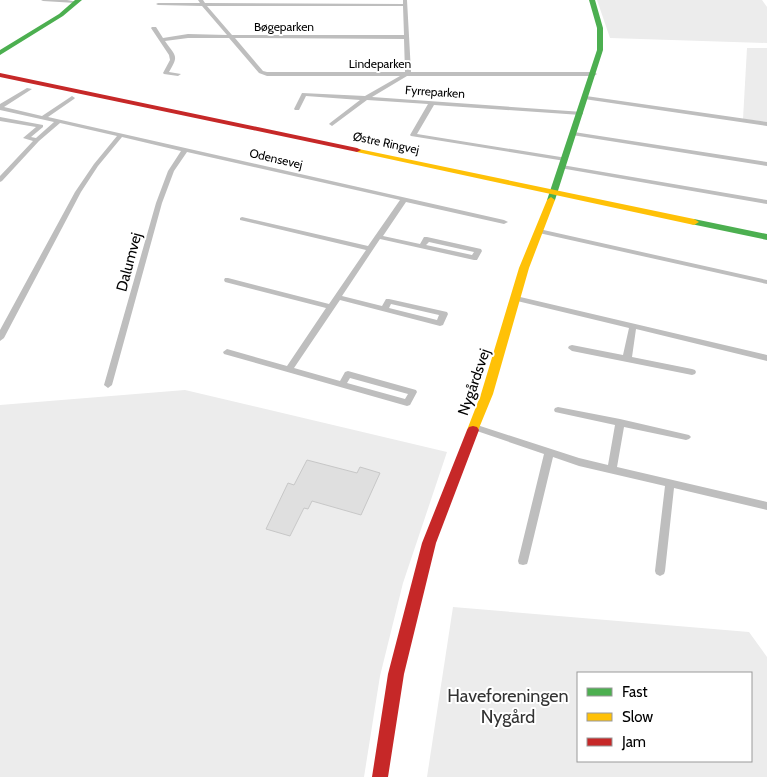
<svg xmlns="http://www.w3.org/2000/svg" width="767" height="777" font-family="Cabin,sans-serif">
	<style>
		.green { fill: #ececec; fill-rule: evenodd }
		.building { fill: #dfdfdf; stroke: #c7c7c7 }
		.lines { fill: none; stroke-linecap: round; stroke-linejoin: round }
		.street { fill: #bebebe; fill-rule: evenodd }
		.fast { fill: #4caf50; fill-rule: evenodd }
		.slow { fill: #ffc107; fill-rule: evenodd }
		.jam { fill: #c62828; fill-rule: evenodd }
		.labels { text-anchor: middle; stroke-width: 4; stroke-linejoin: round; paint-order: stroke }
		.far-street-label { font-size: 12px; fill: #000; stroke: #fff }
		.street-label { font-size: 15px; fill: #000; stroke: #fff }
		.near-park-label { font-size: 18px; fill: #333; stroke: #fff }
	</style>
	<rect width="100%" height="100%" fill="#fff"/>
	<g class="green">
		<path d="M597,0h165l5,7v36l-157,-5z"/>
		<path d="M747,48h20v74l-24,-3z"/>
		<path d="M185,390l262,62 -44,131 -23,93 -16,101h-364v-372z"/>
		<path d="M453,607l296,25 18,25v120h-340zM751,673v88h-173v-88z"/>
	</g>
	<path class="building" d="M307,460l50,13 3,-6 20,6 -19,42 -49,-14 -4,8 -4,-1 -14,28 -24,-7 22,-46 6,2z"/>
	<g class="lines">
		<g class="street">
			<path d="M41,0h26l11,2 -2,1 -33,-2z"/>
			<path d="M198,0h5l2,3 198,1v-4h4l4,72h183l3,2 -3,2h-187l-35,21 211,15v2l-2,1 -147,-10 -17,29 150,24v2l-2,1 -154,-25 -1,-1 18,-31 -61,-4 -35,26 -3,-2 1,-1 30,-23 -54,-4 -7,14h-4l-1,-1 8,-16 63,3 35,-20h-133l-8,-3 -30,-35h-41l-23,3c11,16 14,14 4,31l12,2 -3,2 -14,-2 -1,-1 7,-13 -1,-5 -18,-27 1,-1h4l7,11 25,-4 39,1 -25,-29 -44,-1 -2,-1 2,-1h42zM207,6h196l1,29h-172zM235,38l169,1 1,33h-138l-4,-1z"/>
			<path d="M27,88l5,1 -28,18 38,9 30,-20 3,2 -1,1 -26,18 456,103 4,2 -4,2 -98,-22 -23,34 37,8 4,-7h3l54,12 1,2 -5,9h-3l-94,-21 -38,57 40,10 4,-7h3l58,13 1,2 -5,11 -3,1 -100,-26 -46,68 46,13 5,-9 3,-1 68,19 1,2 -7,13 -3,1 -183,-52 -1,-2 4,-3 60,17 39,-58 -101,-26 -1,-2 1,-2h3l101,26 37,-54 -126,-30v-2l2,-1 126,29 32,-46 -213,-48 -13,19 -12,32 -50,182 -4,3 -4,-3 52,-182 12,-32 13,-20 -59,-14 -24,29 -17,26 -77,146 -4,3v-11l75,-138 19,-28 23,-28 -57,-13 -21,18 -37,40 -2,1v-6l33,-35 -10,-3 13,-11 -36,-6v-4l43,8v2l-12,10 5,1 18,-16 -54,-12v-6zM429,242l45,10 -2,3 -46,-10zM391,304l48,11 -2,5 -48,-12zM350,378l58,16 -3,5 -58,-16z"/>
			<path d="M586,96l181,26v4l-183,-27 -1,-1z"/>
			<path d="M574,132l193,30v4l-195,-31v-2z"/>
			<path d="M562,165l205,35v4l-207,-36v-2z"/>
			<path d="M536,229h3l228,51v4l-228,-51 -4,-2z"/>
			<path d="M513,296h3l251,59v6l-131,-32 -4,28 60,12 3,1 1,2 -1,2 -3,1 -120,-24 -4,-3 1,-2 3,-1 51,10 6,-27 -116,-28 -1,-2z"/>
			<path d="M558,407l62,12 69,16 2,2 -2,2 -3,1 -62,-13 -7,40 150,35v8l-93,-22 -9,83 -1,3 -4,2 -4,-2 -1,-3 10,-85 -86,-20 -26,-9 -25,104 -1,3 -4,1 -4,-1 -1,-3 26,-107 -73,-25 -2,-2 2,-2 3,-1 105,34 29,7 7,-40 -60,-13 -1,-2 1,-2z"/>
		</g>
		<g class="fast">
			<path d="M75,0h7l-19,16 -63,39v-5l59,-36z"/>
			<path d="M589,0h6l8,28v22l-48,150 -4,3 -4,-3 50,-150v-22z"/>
			<path d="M694,219l73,15v6l-76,-16v-4z"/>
		</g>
		<g class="slow">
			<path d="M354,148l340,71 5,3 -5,3 -337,-73 -4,-2z"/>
			<path d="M551,197l4,3 -26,68 -36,126 -16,39h-8l-2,-3 14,-36 38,-126 28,-68z"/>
		</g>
		<g class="jam">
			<path d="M0,73l357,75 4,2 -4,2 -357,-75z"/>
			<path d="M473,426l4,1 2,3 -43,113 -32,131 -16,103h-16l16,-103 34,-131 45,-113 2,-3z"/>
		</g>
	</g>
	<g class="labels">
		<g class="far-street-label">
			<text x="284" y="31">Bøgeparken</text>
			<text x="380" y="68">Lindeparken</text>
			<text transform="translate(435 92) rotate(4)" y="4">Fyrreparken</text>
			<text transform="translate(386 143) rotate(12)" y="4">Østre Ringvej</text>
			<text transform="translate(276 159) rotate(13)" y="4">Odensevej</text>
		</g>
		<g class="street-label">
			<text transform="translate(129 262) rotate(-75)" y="5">Dalumvej</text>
			<text transform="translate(474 382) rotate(-71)" y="5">Nygårdsvej</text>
		</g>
		<g class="near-park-label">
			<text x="508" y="702">Haveforeningen<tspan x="508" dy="21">Nygård</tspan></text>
		</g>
	</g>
	<rect x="577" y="672" width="175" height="90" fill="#ffffff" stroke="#999999"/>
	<rect x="587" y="688" width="25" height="8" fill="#4caf50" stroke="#999999"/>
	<text x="622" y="697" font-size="15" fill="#000000">Fast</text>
	<rect x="587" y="713" width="25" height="8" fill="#ffc107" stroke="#999999"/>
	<text x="622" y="722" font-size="15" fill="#000000">Slow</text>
	<rect x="587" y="738" width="25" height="8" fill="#c62828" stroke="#999999"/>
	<text x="622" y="747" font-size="15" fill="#000000">Jam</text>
</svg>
